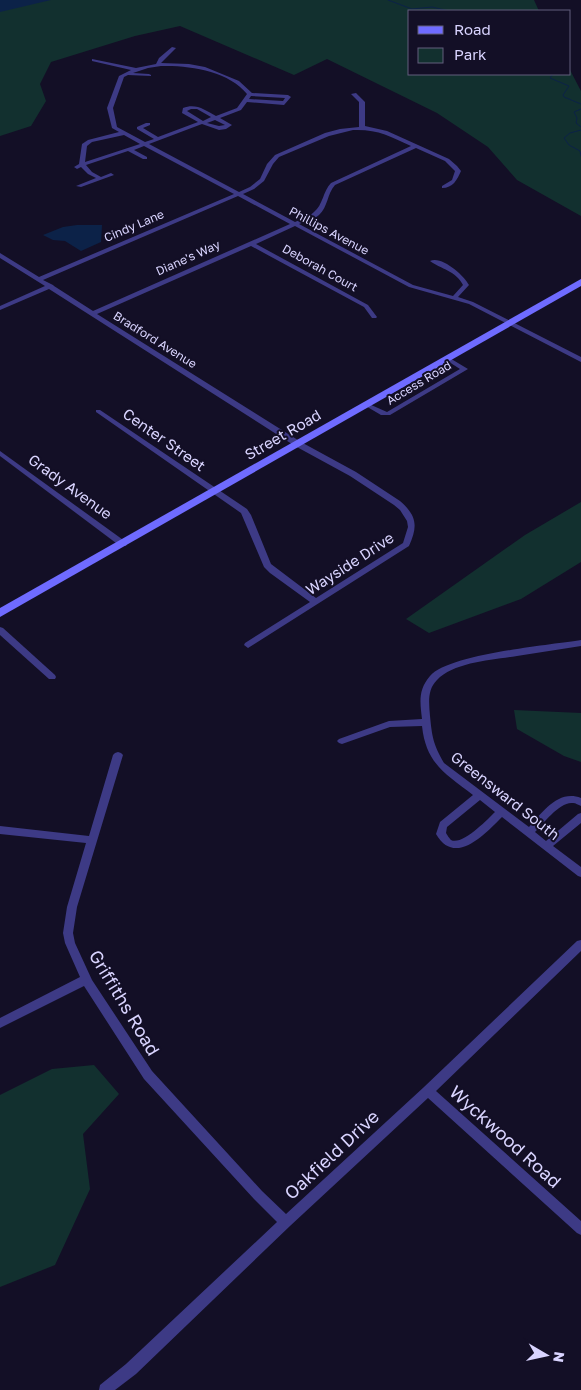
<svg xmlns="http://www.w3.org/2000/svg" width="581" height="1390" font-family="'Golos Text',sans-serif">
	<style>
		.green { fill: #12302f }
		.water { fill: #0c2248 }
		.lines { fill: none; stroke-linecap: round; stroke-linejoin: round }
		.stream { stroke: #0c2248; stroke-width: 1 }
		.minor { fill: #3d3a85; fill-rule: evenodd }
		.secondary { fill: #6f6bff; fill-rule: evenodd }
		.labels { text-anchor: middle; stroke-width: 4; stroke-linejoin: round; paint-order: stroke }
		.far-street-label { font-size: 12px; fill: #d9d4ff; stroke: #130f26 }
		.street-label { font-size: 15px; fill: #d9d4ff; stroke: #130f26 }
		.near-street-label { font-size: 18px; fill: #d9d4ff; stroke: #130f26 }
	</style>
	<rect width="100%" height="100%" fill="#130f26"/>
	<g class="green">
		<path d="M0,0h534l5,11h-129v63h160v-4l11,21v125l-64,-36 -29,-33 -51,-34 -110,-54 -33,16 -114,-49 -45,10 -84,26 -11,22 6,17 -15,25 -31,10z"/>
		<path d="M581,502v60l-60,37 -92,34 -23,-14 119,-84z"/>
		<path d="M514,710l67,3v49l-17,-6 -47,-27z"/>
		<path d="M94,1065l25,29 -36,40 7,55 -35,76 -55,22v-192l52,-26z"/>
	</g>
	<g class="water">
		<path d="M0,0h51l-51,12z"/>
		<path d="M77,225h25l-1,17 -20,9 -16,-10 -12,-1 -10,-5 20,-8z"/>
	</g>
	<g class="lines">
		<g class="stream">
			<path d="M388,0l24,9 20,-2 17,4"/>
			<path d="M553,74l-3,4 19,8 -6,9 1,2 17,7"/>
			<path d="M581,109l-7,3 3,6 -1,5 5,4"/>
			<path d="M581,130l-11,3 -6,5 5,7 11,6 1,5"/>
		</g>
		<g class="minor">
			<path d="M172,47l4,1 -15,15 28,1 16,3 34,14 13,12 36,2 3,2 -7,8 -37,-3 -6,8 -21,8 12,7 -6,4 -7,1 -17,-6 -53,20 90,48 11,-5 10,-8 7,-15 8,-9 50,-22 15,-4 19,-2v-25l-8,-8 5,-1 9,9v24l22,5 62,28 8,7 4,5c-4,9 -8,17 -19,17v-2l10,-6 3,-9 -10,-10 -29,-13 -81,37c-8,9 -7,22 -16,30 -5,4 -13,6 -20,9l114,61 40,11 10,-11c-7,-14 -22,-16 -33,-24 11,-6 34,14 39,24l-11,12 15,5 108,55v5l-2,-1 -110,-57 -60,-17 -114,-61 -39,18 112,61 9,12 -1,1h-4l-8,-11 -113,-61 -154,68 204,128 55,30 44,29c17,15 18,25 9,45l-161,102 -4,-3 1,-2 65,-41 -40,-29 -6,-6 -23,-54 -145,-101v-2h4l147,99 4,6 20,49 45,34 87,-55 5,-16 -1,-6 -7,-11 -6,-5 -44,-29 -55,-30 -246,-157 -49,21v-4l45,-20 -45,-28v-5l39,24 195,-83 -90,-48 -10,4 13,7v2h-4l-15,-8 -42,14 6,7 9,5 10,-4 3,2 -33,12 -5,-1 20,-8 -8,-4 -7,-7 -4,2 -3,-2 5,-3 3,-20 6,-4 31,-8 -7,-4 -5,-20 12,-32 12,-6 -39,-9v-2l44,9 20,-4 3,-6zM161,66c28,-1 68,5 86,28l-10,14 -21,8c-11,-6 -20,-13 -33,-8l-1,5 16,9 -40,15 -15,-9 7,-3v-2h-4l-9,4v2l17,10 -9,3 -28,-15 -4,-19 11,-31 4,-2 23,1v-1l-2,-1 -16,-1 15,-5zM251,96l34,2 -2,3 -34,-2zM191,109h6l14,8 -8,4 -16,-10zM215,120l10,5 -6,1 -12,-3zM353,130c24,-1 37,6 58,16l-80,37c-8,8 -8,22 -17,29 -5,5 -13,7 -19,10l-52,-28 11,-5 10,-8 9,-17 6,-7 50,-21zM124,135l16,9 -55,18 2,-16 5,-4zM238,196l52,28 -197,87 -39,-25 -1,-1 -10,-5z"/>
			<path d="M448,357l20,12 -78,46h-9l-17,-10 1,-1h4l18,8 73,-43 -14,-9 -1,-1z"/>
			<path d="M0,451l126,91 1,2 -1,2h-6l-120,-90z"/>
			<path d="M0,627l3,1 52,47 1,2 -1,2h-6l-49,-44z"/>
			<path d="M581,640v6c-21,3 -43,7 -64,10 -24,4 -63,6 -80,24 -10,10 -8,23 -7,36 2,20 3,28 14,47l85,64c13,-14 29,-38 52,-29v8c-3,-1 -5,-3 -8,-3 -13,-2 -30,21 -38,29l11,9 32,-27 3,-1v10l-28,23 28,21v10l-3,-1 -76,-59c-17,17 -47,50 -66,17l4,-12 33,-27c-27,-21 -47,-31 -51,-69l-32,1 -48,17 -3,-1 -2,-2 2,-2 50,-18 33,-2c-2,-17 -4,-29 8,-43 19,-22 120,-31 151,-36zM480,800l15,12c-7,7 -33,34 -44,28 -1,-1 -4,-5 -5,-7l1,-6z"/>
			<path d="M118,752l3,1 2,2 -46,152 -4,26 2,10 17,37 60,91 110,120 24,23 138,-127 153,-146 4,-1v11l-145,140 145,130v14l-4,-2 -149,-135 -138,128 -154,148 -21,16h-16l1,-5 26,-21 151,-142 -23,-23 -110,-120 -60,-93 -84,42v-10l80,-41 -15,-34 -2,-10 4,-26 19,-64 -86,-9v-8l89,10 24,-81 2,-2z"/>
		</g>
		<path class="secondary" d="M581,279v7l-581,331v-9z"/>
	</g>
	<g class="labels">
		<g class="far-street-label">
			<text transform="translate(134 226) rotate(-23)" y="4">Cindy Lane</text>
			<text transform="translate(329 231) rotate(28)" y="4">Phillips Avenue</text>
			<text transform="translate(188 258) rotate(-24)" y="4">Diane's Way</text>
			<text transform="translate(320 268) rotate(29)" y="4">Deborah Court</text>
			<text transform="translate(155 340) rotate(32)" y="4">Bradford Avenue</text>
			<text transform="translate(419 383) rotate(-31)" y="4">Access Road</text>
		</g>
		<g class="street-label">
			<text transform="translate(283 435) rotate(-30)" y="5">Street Road</text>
			<text transform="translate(164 440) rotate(35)" y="5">Center Street</text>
			<text transform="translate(70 487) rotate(36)" y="5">Grady Avenue</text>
			<text transform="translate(350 564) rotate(-33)" y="5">Wayside Drive</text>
			<text transform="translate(505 796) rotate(38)" y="5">Greensward South</text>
		</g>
		<g class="near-street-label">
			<text transform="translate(124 1003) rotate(59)" y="6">Griffiths Road</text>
			<text transform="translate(505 1137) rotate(42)" y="6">Wyckwood Road</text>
			<text transform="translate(332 1155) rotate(-43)" y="6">Oakfield Drive</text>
		</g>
	</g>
	<rect x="408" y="10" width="162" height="65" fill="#130f26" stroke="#625e7d"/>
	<rect x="418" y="26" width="25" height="8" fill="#6f6bff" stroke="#625e7d"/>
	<text x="454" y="35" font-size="15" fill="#d9d4ff">Road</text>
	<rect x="418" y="48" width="25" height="15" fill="#12302f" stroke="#625e7d"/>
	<text x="454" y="60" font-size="15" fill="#d9d4ff">Park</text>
	<g transform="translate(546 1355) rotate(99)" stroke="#130f26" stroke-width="4" paint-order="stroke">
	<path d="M0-4L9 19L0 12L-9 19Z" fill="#d9d4ff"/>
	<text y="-8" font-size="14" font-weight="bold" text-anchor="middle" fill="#d9d4ff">N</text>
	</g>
</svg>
